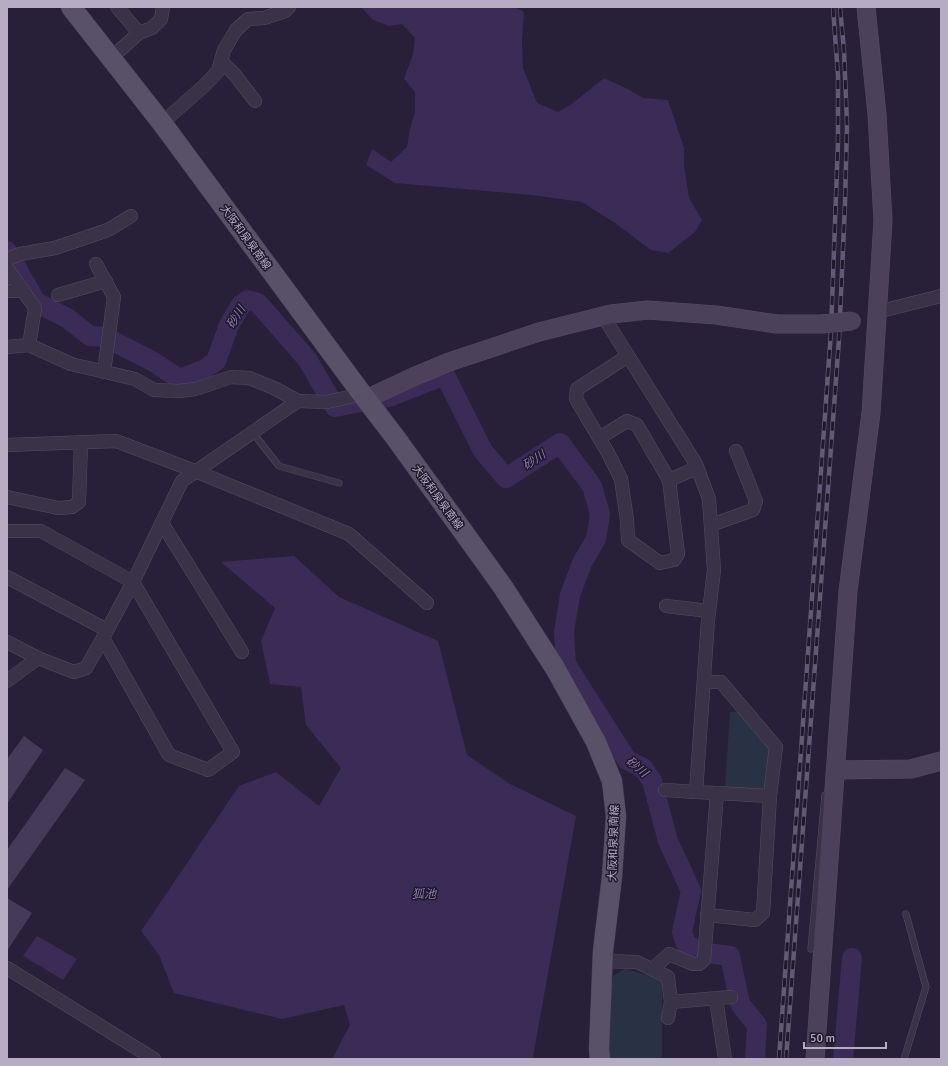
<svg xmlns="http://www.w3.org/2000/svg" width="948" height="1066" font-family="Signika,'Noto Sans JP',sans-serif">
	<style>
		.green { fill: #293244 }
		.water { fill: #3a2c57 }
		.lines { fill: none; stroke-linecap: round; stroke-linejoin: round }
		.river { stroke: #3a2c57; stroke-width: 20 }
		.building { fill: #453b58 }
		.lane-casing { stroke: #554e63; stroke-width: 7 }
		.street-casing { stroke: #554e63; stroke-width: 14 }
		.secondary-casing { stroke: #554e63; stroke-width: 19 }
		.primary-casing { stroke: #403a4f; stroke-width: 21 }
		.lane { stroke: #3a3348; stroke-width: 6 }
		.street { stroke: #3a3348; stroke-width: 13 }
		.secondary { stroke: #4b415b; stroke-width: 18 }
		.primary { stroke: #595168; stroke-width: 20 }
		.rail-casing { stroke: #625972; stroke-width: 4.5 }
		.rail { stroke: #1f192c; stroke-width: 3; stroke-dasharray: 9; stroke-linecap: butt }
		.secondary-bridge-casing { stroke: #554e63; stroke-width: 19; stroke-linecap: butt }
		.secondary-bridge { stroke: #4b415b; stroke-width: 18 }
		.labels { text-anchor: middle; stroke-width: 3; stroke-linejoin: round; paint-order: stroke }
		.street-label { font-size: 11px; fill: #b6adc5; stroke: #1f192c }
		.water-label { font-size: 12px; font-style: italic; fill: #8e7cb2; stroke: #1f192c }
	</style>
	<rect width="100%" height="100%" fill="#272038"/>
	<g class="green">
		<path d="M730,712h10l30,37 -4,36 -5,5 -36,-2z"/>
		<path d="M625,969l37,10v80h-53l-1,-37 5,-46z"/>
	</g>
	<g class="water">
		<path d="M361,7h154l9,5 -2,27 1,29 14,35 21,9 15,-9 31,-25 24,11 15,9 25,2 16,48v17l5,33 13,22 -7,12 -27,21 -17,-3 -36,-27 -33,-21 -50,-7 -137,-12 -29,-18 6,-16 19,13 16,-15 3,-18 5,-17v-20l-11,-13 9,-25 2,-16 -13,-14 -13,2 -16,-6z"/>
		<path d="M294,556l45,41 99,44 29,114 43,29 66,32 -43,241 -2,2h-199l18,-34 -6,-20 -62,14 -108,-26 -15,-38 -18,-24 98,-145 37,-14 43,34 22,-38 -35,-43 -5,-38 -31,-3 -9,-43 14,-33 -54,-46z"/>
		<path d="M37,936l40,23 -14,21 -40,-24z"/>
	</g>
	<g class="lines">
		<g class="river">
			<path d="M7,251l29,51 31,16 23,18 15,1 49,25 25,17 26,-10 11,-8 13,-36 12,-20 7,-5 10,3 49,56 28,48 54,-10 56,-22 38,76 23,27 54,-35 32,43 8,28 -4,25 -14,24 -12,32 -6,37 2,32 61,96 16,8 9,13 16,60 23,50 -9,41 4,12 14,8 30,4 10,48 17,21 -2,34"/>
			<path d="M843,1059l9,-101"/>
		</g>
	</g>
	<g class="building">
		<path d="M24,736l19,14 -36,54v-45z"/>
		<path d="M65,768l20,12 -78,110v-40z"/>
		<path d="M7,898l25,15 -25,38z"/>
	</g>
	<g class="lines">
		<defs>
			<g id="lane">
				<path d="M253,433l26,33 60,17"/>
				<path d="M811,949l14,-154"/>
				<path d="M904,1059l22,-72 -20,-73"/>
			</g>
			<g id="street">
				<path d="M117,7l22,26"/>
				<path d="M111,58l28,-25 13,-5 9,-9 2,-12"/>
				<path d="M221,61l14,14 20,26"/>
				<path d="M162,123l42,-37 14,-15 6,-21 12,-20 12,-11 16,-1 21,-7 4,-4"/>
				<path d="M7,259l13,-5 35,-6 53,-18 23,-14"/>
				<path d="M96,264l18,33 -10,75"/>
				<path d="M7,268l28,40 -6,37"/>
				<path d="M7,291h16"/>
				<path d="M58,295l48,-14"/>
				<path d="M877,312l64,-16"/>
				<path d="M603,316l93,148 13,35 5,71 -6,50 -12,172 21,1 -13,167 -5,4h-6l-24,-10 -16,15"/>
				<path d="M7,347l22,-2 42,19 64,15 19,11 25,1 17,-2 35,-12 18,1 25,10 24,13 29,1 35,-8"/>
				<path d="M599,438l28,-17 10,4 32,55 9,74 -4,6 -14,3 -32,-23 -1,-20 -6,-41 -13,-26 -32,-54 1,-10 51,-33"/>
				<path d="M7,445l109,-4 79,30 154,63 78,69"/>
				<path d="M669,480l28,-12"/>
				<path d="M7,497l51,11 14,-1 7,-5 2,-60"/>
				<path d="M162,523l80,129"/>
				<path d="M711,525l42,-15 3,-9 -20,-50"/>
				<path d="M7,531h34l92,51 100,170 -25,18 -39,-15 -66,-117"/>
				<path d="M7,577l100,53"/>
				<path d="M666,606l43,5"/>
				<path d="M7,642l31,16 36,14 12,-4 17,-30 30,-56 49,-101 116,-80"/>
				<path d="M7,681l31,-23"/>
				<path d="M704,682h17l55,65 -6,49 -53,-3"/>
				<path d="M665,790l31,2"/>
				<path d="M707,915l48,5 8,-7 7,-117"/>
				<path d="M603,961l34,1 31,15 3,25 -3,16"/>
				<path d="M7,968l147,91"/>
				<path d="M716,999l9,60"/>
				<path d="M671,1002l60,-5"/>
			</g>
			<g id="secondary">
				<path d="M366,399l47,-22 36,-15 90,-30 72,-18 37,-4 68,5 61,9h45"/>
				<path d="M836,770l75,-1 30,-8"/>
				<path d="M815,1059l33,-468 23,-178 12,-192 -6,-107 -11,-107"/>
			</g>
			<path id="primary" d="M71,7l91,116 200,271 33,43 108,150 52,81 41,74 16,39 4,35 -4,61 -9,74 -4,98 1,10"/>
		</defs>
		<use href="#lane" class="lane-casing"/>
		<use href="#street" class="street-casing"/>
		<use href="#secondary" class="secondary-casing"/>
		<use href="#primary" class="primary-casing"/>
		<use href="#lane" class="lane"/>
		<use href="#street" class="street"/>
		<use href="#secondary" class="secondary"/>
		<use href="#primary" class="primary"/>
		<defs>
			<g id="rail">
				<path d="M779,1059l52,-728 7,-189v-66l-5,-69"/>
				<path d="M786,1059l53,-720 6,-135 2,-80 -3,-73 -4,-44"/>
			</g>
		</defs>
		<use href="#rail" class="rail-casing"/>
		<use href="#rail" class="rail"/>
		<defs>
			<path id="secondary-bridge" d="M822,324l30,-3"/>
		</defs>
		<use href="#secondary-bridge" class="secondary-bridge-casing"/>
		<use href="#secondary-bridge" class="secondary-bridge"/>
	</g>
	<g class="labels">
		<g class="street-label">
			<text transform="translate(246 237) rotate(54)" y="4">大阪和泉泉南線</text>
			<text transform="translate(438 497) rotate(54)" y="4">大阪和泉泉南線</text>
			<text transform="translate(613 843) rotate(-88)" y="4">大阪和泉泉南線</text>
		</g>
		<g class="water-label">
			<text transform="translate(236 317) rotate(-57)" y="4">砂川</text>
			<text transform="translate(534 460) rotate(-33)" y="4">砂川</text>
			<text transform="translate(637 767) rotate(40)" y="4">砂川</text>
			<text x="424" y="898">狐池</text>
		</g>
	</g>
	<rect width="948" height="1066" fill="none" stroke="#b6adc5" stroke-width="16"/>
	<path d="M804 1042v6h82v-6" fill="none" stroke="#b6adc5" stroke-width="2"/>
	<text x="810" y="1042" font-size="12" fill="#b6adc5" stroke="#1f192c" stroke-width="3" paint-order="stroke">50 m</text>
</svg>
